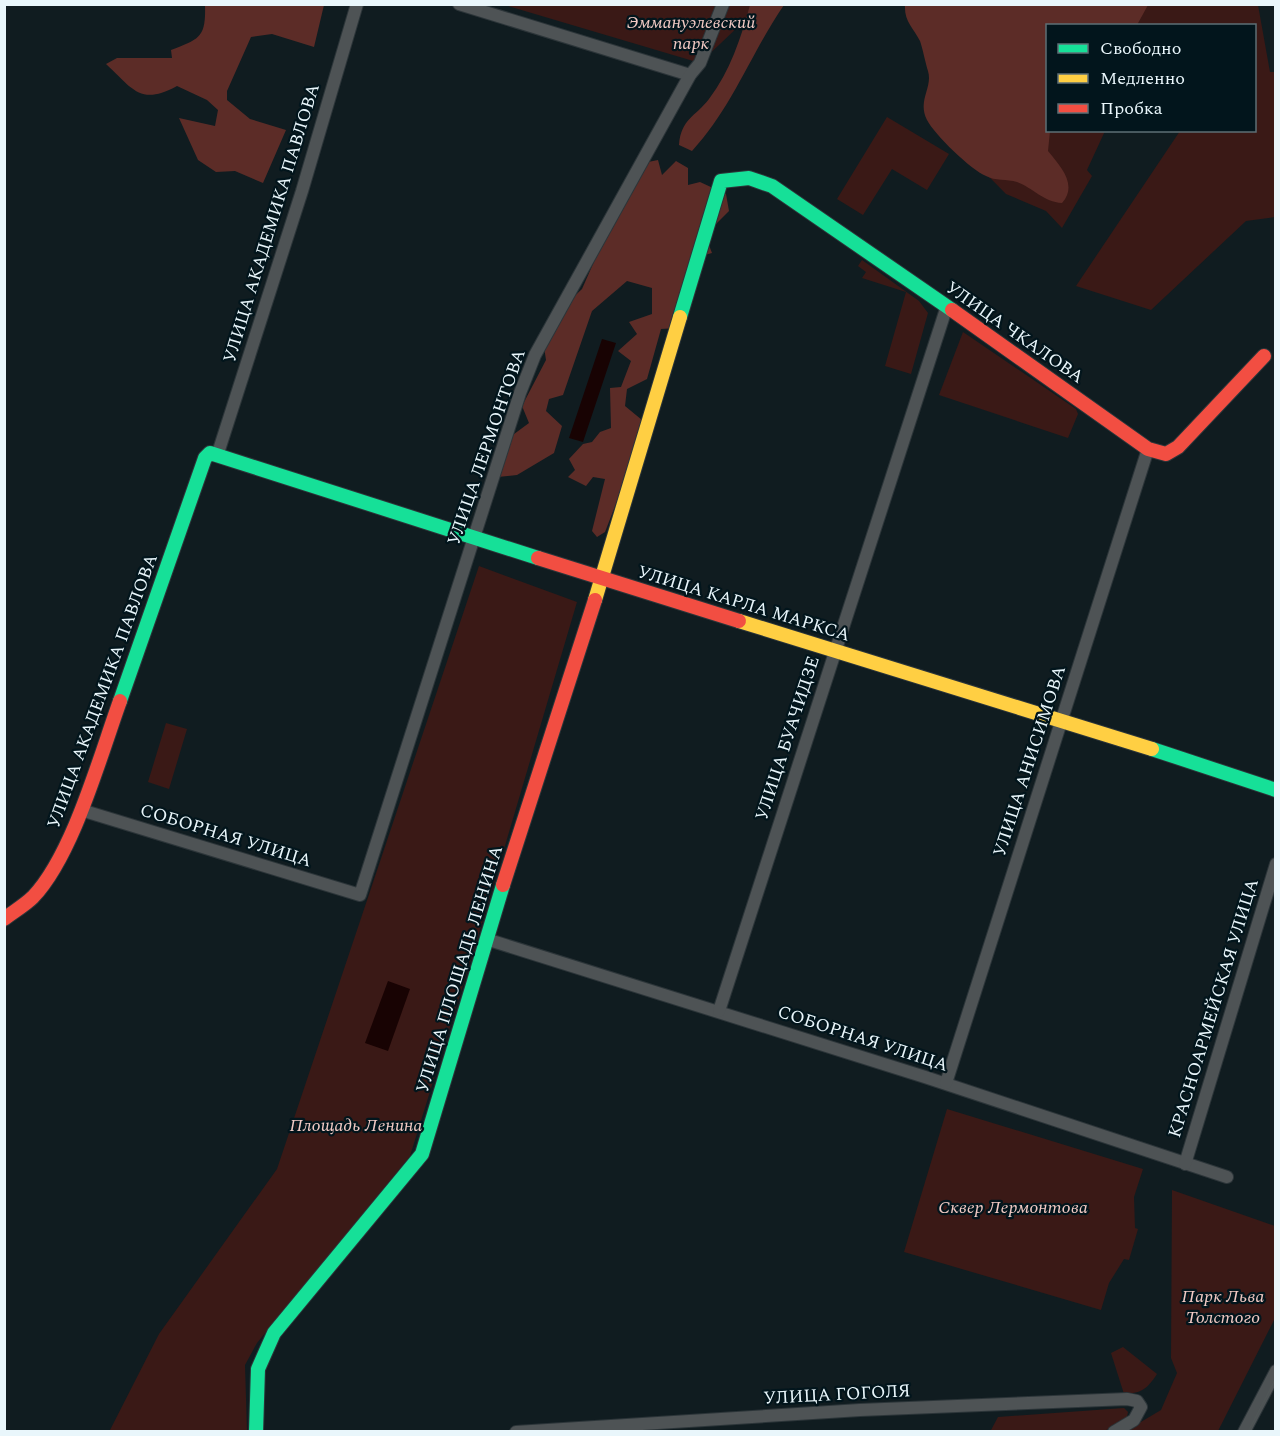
<svg xmlns="http://www.w3.org/2000/svg" width="1280" height="1436" font-family="Spectral,serif">
	<style>
		.green { fill: #3a1916 }
		.forest { fill: #5c2c27 }
		.water { fill: #180303 }
		.lines { fill: none; stroke-linecap: round; stroke-linejoin: round }
		.street-casing { stroke: #2c3539; stroke-width: 14 }
		.fast-casing { stroke: #2c3539; stroke-width: 16 }
		.slow-casing { stroke: #2c3539; stroke-width: 16 }
		.jam-casing { stroke: #2c3539; stroke-width: 16 }
		.street { stroke: #4e5355; stroke-width: 12 }
		.fast { stroke: #16e098; stroke-width: 14 }
		.slow { stroke: #ffcf43; stroke-width: 14 }
		.jam { stroke: #f24e42; stroke-width: 14 }
		.tram { stroke: #505657; stroke-width: 1.5 }
		.labels { text-anchor: middle; stroke-width: 4.5; stroke-linejoin: round; paint-order: stroke }
		.park-label { font-size: 18px; font-style: italic; fill: #f2cac4; stroke: #02151c }
		.street-label { font-size: 18px; fill: #e9f6fb; stroke: #02151c }
	</style>
	<rect width="100%" height="100%" fill="#101c20"/>
	<g class="green">
		<path d="M505,5h256l-61,58z"/>
		<path d="M938,5h320l12,67h5v145l-29,4 -95,89 -75,-24 104,-155 74,-1v-104h-206v104l57,1 -18,39 5,6 -30,52 -16,-17 -40,-17 -77,-78z"/>
		<path d="M887,117l62,37 -22,36 -35,-21 -29,46 -26,-16z"/>
		<path d="M862,260l57,41 9,12 -17,61 -26,-8 21,-74 -44,-14 4,-6 -8,-6z"/>
		<path d="M963,332l113,77 2,5 -10,24 -129,-43z"/>
		<path d="M479,566l98,36 -99,335 -68,219 -153,187 -12,22 2,66 -138,1 50,-98 118,-165z"/>
		<path d="M166,723l21,6 -18,60 -21,-7z"/>
		<path d="M947,1109l196,60 -9,28 1,31 3,1 -9,31 -5,-1 -15,24 -8,27 -197,-58z"/>
		<path d="M1172,1190l103,36v92l-57,113 -94,1 37,-22 16,-37 -6,-15z"/>
		<path d="M1123,1347l34,27c-10,15 -15,19 -33,20l-13,-41z"/>
		<path d="M1124,1408l4,4 -2,9 -22,10 -114,1 8,-15z"/>
	</g>
	<g class="forest">
		<path d="M205,5h119l-10,42 -42,-13 -21,3 -24,54v9l23,19 36,11 -23,53 -28,-12 -19,1 -18,-12 -19,-42 36,8 3,-16 -11,-10 -30,-14c-37,20 -44,3 -71,-22l11,-6h55l-1,-8c29,-11 35,-13 34,-45z"/>
		<path d="M750,5h34c-33,48 -52,103 -92,146l-13,-6c2,-26 16,-28 30,-46 21,-28 32,-61 41,-94z"/>
		<path d="M905,5h243l-11,20 -89,1v104l2,1 -2,20c13,16 30,34 14,52 -18,-1 -29,-15 -45,-21 -10,-3 -22,-1 -31,-6 -15,-6 -52,-42 -59,-56 -10,-20 6,-32 1,-49 -2,-6 -6,-25 -8,-30 -7,-14 -16,-20 -15,-36z"/>
		<path d="M658,160l4,15 14,-14 12,7v17l12,-3 26,12 3,17 -24,24 7,18 -11,3 -24,72 -16,1 -14,50 -20,10 -2,17 17,14 -1,19 -36,93 -8,5 -5,-6 13,-52 -12,-2 -7,9 -18,-9 7,-7 -6,-11 14,-15 9,-2 8,-10 11,-4 -1,-40 11,-1 10,-26 -13,-10 19,-17 -8,-12 23,-8v-26l-25,-7 -35,30 -29,84 -14,4 -3,12 16,15 -8,27 -37,22 -19,2 12,-40 19,-14 -7,-17 24,-46 -2,-13 21,-42 17,-16 29,-66 37,-61z"/>
	</g>
	<g class="water">
		<path d="M602,339l14,4 -33,99 -14,-4z"/>
		<path d="M388,981l22,8 -22,62 -23,-8z"/>
	</g>
	<g class="lines">
		<defs>
			<g id="street">
				<path d="M459,4l231,71"/>
				<path d="M218,453l84,-262 55,-187"/>
				<path d="M81,810l279,85 160,-502 15,-38 155,-280 10,-12 23,-59"/>
				<path d="M486,939l439,138 302,100"/>
				<path d="M719,1011l228,-705"/>
				<path d="M946,1083l202,-634"/>
				<path d="M1185,1164l91,-300"/>
				<path d="M516,1432l344,-22 267,-11 10,2 4,6 -7,13 -20,12"/>
				<path d="M1244,1432l32,-61"/>
			</g>
			<g id="fast">
				<path d="M680,317l41,-136 28,-3 23,8 180,124"/>
				<path d="M120,701l85,-243 5,-5 328,105"/>
				<path d="M1152,749l124,41"/>
				<path d="M256,1432l2,-63 16,-36 148,-179 81,-269"/>
			</g>
			<g id="slow">
				<path d="M595,600l85,-283"/>
				<path d="M739,621l413,128"/>
			</g>
			<g id="jam">
				<path d="M952,310l196,139 18,5 12,-7 86,-91"/>
				<path d="M538,558l201,63"/>
				<path d="M503,885l92,-285"/>
				<path d="M4,919c9,-7 21,-14 29,-22 40,-42 67,-141 87,-196"/>
			</g>
		</defs>
		<use href="#street" class="street-casing"/>
		<use href="#fast" class="fast-casing"/>
		<use href="#slow" class="slow-casing"/>
		<use href="#jam" class="jam-casing"/>
		<use href="#street" class="street"/>
		<use href="#fast" class="fast"/>
		<use href="#slow" class="slow"/>
		<use href="#jam" class="jam"/>
		<path class="tram" d="M1248,1432l28,-54"/>
	</g>
	<g class="labels">
		<g class="park-label">
			<text x="691" y="28">Эммануэлевский<tspan x="691" dy="21">парк</tspan></text>
			<text x="356" y="1131">Площадь Ленина</text>
			<text x="1013" y="1213">Сквер Лермонтова</text>
			<text x="1223" y="1302">Парк Льва<tspan x="1223" dy="21">Толстого</tspan></text>
		</g>
		<g class="street-label">
			<text transform="translate(271 223) rotate(-73)" y="6">УЛИЦА АКАДЕМИКА ПАВЛОВА</text>
			<text transform="translate(1015 332) rotate(35)" y="6">УЛИЦА ЧКАЛОВА</text>
			<text transform="translate(486 447) rotate(-71)" y="6">УЛИЦА ЛЕРМОНТОВА</text>
			<text transform="translate(744 603) rotate(17)" y="6">УЛИЦА КАРЛА МАРКСА</text>
			<text transform="translate(102 691) rotate(-70)" y="6">УЛИЦА АКАДЕМИКА ПАВЛОВА</text>
			<text transform="translate(787 738) rotate(-72)" y="6">УЛИЦА БУАЧИДЗЕ</text>
			<text transform="translate(1029 761) rotate(-72)" y="6">УЛИЦА АНИСИМОВА</text>
			<text transform="translate(226 835) rotate(17)" y="6">СОБОРНАЯ УЛИЦА</text>
			<text transform="translate(459 969) rotate(-73)" y="6">УЛИЦА ПЛОЩАДЬ ЛЕНИНА</text>
			<text transform="translate(1213 1008) rotate(-73)" y="6">КРАСНОАРМЕЙСКАЯ УЛИЦА</text>
			<text transform="translate(863 1038) rotate(18)" y="6">СОБОРНАЯ УЛИЦА</text>
			<text transform="translate(837 1394) rotate(-3)" y="6">УЛИЦА ГОГОЛЯ</text>
		</g>
	</g>
	<rect width="1280" height="1436" fill="none" stroke="#e9f6fb" stroke-width="12"/>
	<rect x="1046" y="24" width="210" height="108" fill="#02151c" stroke="#5e6f75" stroke-width="1.5"/>
	<rect x="1058" y="44" width="30" height="9" fill="#16e098" stroke="#5e6f75" stroke-width="1.5"/>
	<text x="1100" y="54" font-size="18" fill="#e9f6fb">Свободно</text>
	<rect x="1058" y="74" width="30" height="9" fill="#ffcf43" stroke="#5e6f75" stroke-width="1.5"/>
	<text x="1100" y="84" font-size="18" fill="#e9f6fb">Медленно</text>
	<rect x="1058" y="104" width="30" height="9" fill="#f24e42" stroke="#5e6f75" stroke-width="1.5"/>
	<text x="1100" y="114" font-size="18" fill="#e9f6fb">Пробка</text>
</svg>
